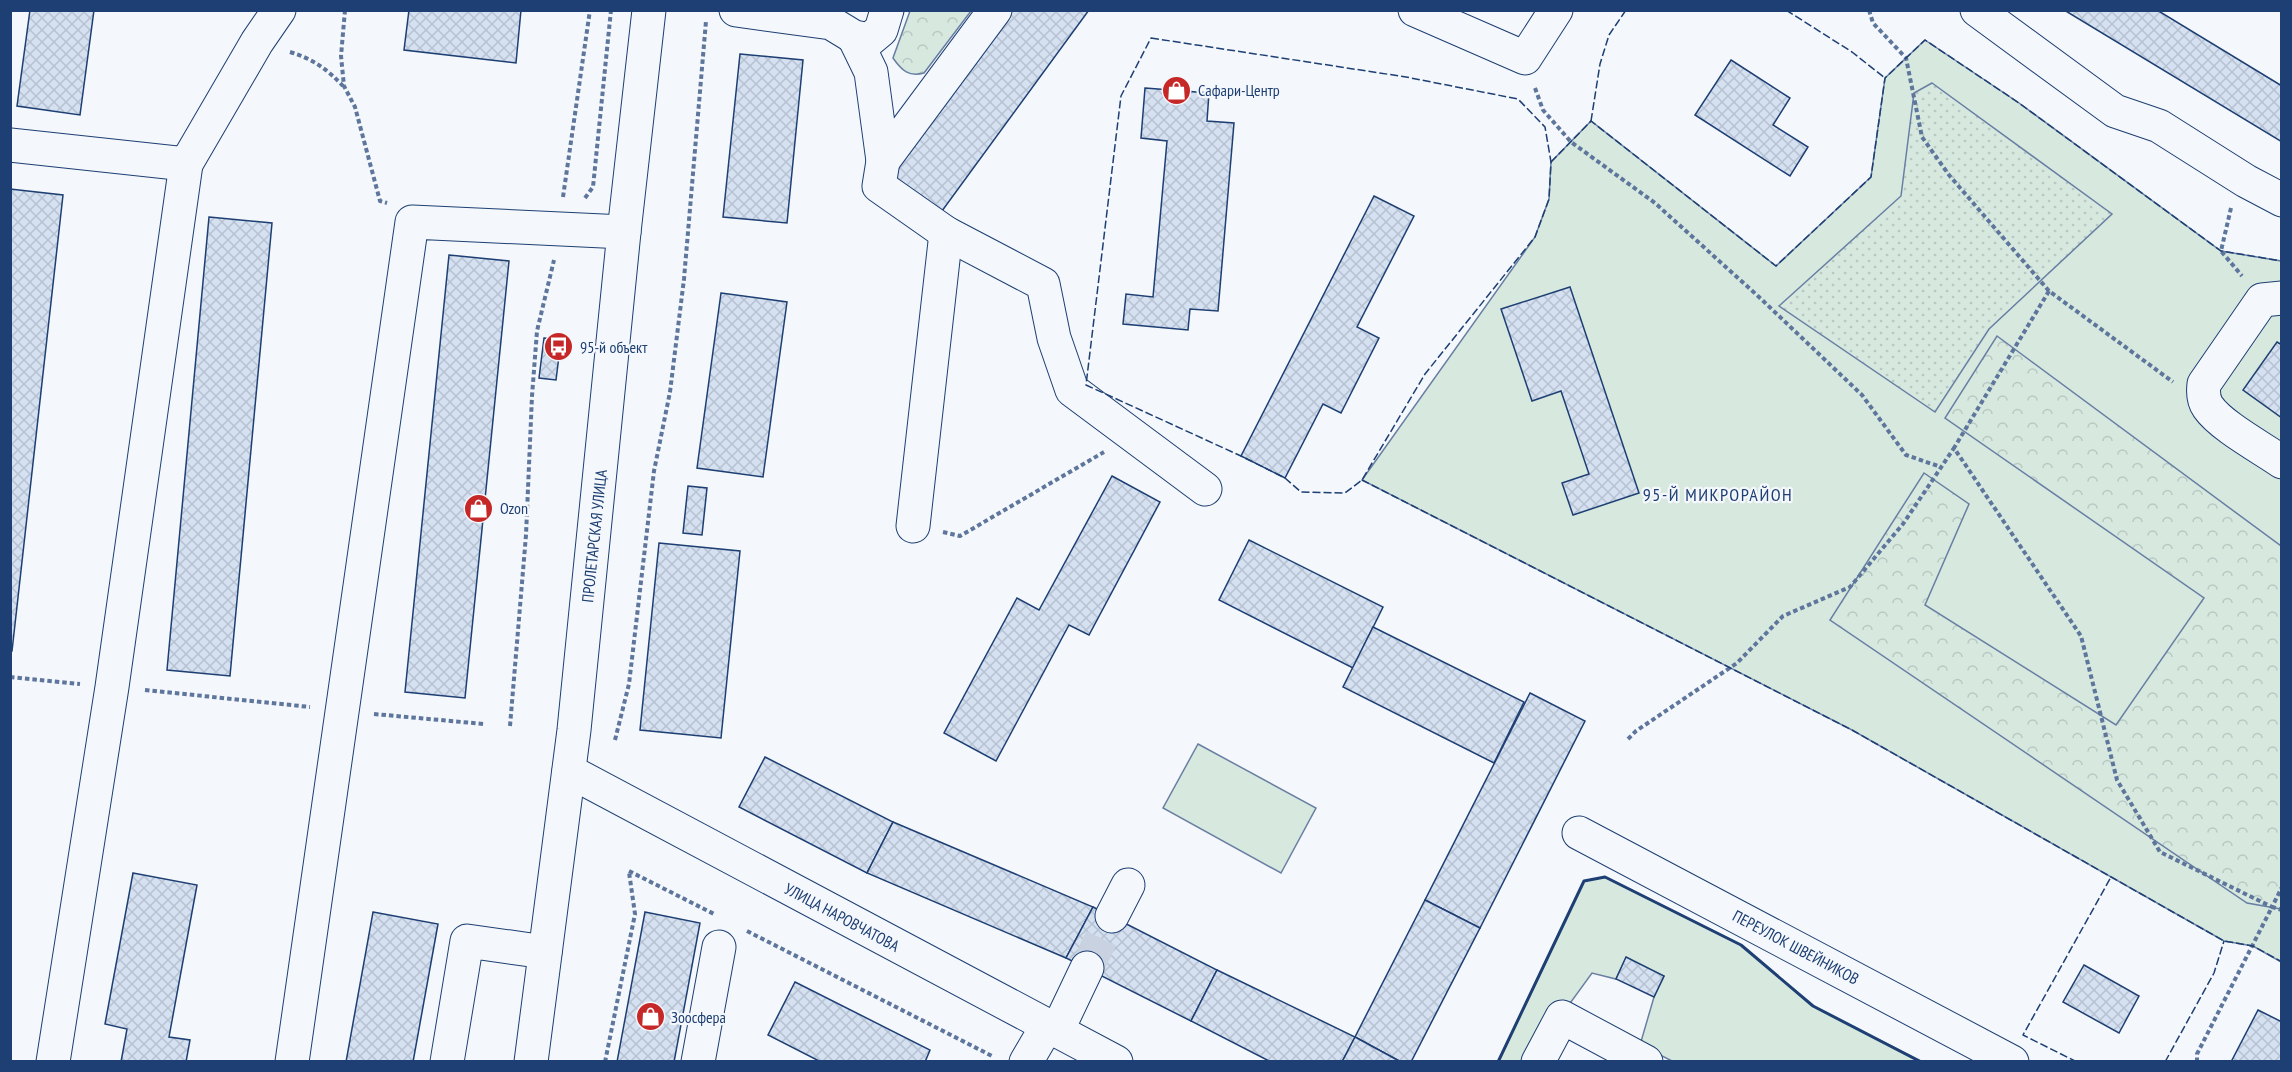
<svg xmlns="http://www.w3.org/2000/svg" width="2292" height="1072" font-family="'PT Sans Narrow',sans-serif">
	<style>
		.grass { fill: #d7e8df; stroke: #687fa3; stroke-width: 1.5 }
		.forest { fill: url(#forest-crowns); stroke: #687fa3; stroke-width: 1.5 }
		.park { fill: url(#park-dots); stroke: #687fa3; stroke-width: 1.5 }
		.building { fill: url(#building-cross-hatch); stroke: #1d3f73; stroke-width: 1.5 }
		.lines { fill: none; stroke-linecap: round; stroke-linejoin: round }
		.minor-tunnel { stroke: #c9d2e0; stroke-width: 33; stroke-dasharray: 33 16; stroke-linecap: butt }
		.minor-casing { stroke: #1d3f73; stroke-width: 35 }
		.path { stroke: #5e769c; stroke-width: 4; stroke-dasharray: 4.5 3; stroke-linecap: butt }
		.minor { stroke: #f4f7fb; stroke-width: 33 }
		.fence { stroke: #1d3f73; stroke-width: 1.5; stroke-dasharray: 8 3; stroke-linecap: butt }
		.wall { stroke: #1d3f73; stroke-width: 3 }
		.labels { text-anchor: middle; stroke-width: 4.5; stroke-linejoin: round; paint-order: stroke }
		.poi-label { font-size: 16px; fill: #1d3f73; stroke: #f4f7fb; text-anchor: start }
		.street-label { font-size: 16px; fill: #1d3f73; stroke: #f4f7fb }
		.neighbourhood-label { font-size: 18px; letter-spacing: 1.5px; fill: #1d3f73; stroke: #f4f7fb }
	</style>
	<defs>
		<pattern id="forest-crowns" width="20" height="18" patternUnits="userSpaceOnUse" patternTransform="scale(1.5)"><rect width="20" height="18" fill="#d7e8df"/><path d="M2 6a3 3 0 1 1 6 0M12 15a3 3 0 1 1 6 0" fill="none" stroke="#b8c8c3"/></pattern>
		<pattern id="park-dots" width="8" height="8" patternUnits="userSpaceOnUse" patternTransform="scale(1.5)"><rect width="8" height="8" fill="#d7e8df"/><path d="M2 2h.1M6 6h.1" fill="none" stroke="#b8c8c3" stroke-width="1.8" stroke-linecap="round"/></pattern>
		<pattern id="building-cross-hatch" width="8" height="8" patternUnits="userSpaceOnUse" patternTransform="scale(1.5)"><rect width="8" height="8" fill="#d5e0f0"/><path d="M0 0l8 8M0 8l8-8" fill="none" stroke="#b6c1d1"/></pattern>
	</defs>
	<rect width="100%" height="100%" fill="#f4f7fb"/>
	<g class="grass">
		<path d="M1925,40l94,63 202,148 60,10v701l-28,-16 -29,-5 -372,-211 -490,-250 173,-243 14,-38 2,-37 40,-41 185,145 95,-89 14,-99z"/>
		<path d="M1198,744l118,64 -35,65 -118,-65z"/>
		<path d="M1605,877l136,68 72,61 108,55h-249l-32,-16 14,-48 10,-21 -38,-18 -10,21 -24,-6 -64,88 -30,1 86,-181z"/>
	</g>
	<g class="forest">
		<path d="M910,11h61l-47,62c-15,4 -22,-2 -31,-15z"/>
		<path d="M1997,336l284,210v363l-34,-6 -417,-283 94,-147 45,31 -44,101 191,120 88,-127 -259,-180z"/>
	</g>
	<path class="park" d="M1932,83l180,131 -123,115 -54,83 -156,-106 122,-110 13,-103z"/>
	<g class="building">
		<path d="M30,10h64l-14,105 -63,-9z"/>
		<path d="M409,10h112l-5,53 -112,-13z"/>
		<path d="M1011,10h78l-147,201 -51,-36z"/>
		<path d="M2064,10h93l125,76v56z"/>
		<path d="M740,54l63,6 -16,163 -64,-6z"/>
		<path d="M1731,60l59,38 -17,27 35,22 -18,29 -95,-61z"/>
		<path d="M1145,88l64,5 -2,28 27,2 -16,188 -28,-2 -2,21 -65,-6 3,-30 27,3 14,-156 -26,-3z"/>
		<path d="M10,189l53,6 -51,456h-2z"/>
		<path d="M1374,196l40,20 -57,111 22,11 -38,75 -18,-9 -38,74 -44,-22z"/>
		<path d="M209,217l63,6 -42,453 -63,-6z"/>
		<path d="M449,255l60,6 -44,437 -60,-6z"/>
		<path d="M1570,287l69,206 -66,22 -11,-32 27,-9 -28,-83 -29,10 -31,-92z"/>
		<path d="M721,293l66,9 -24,175 -66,-9z"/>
		<path d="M544,338l17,2 -5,40 -17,-2z"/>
		<path d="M2277,342l5,3v73l-39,-28z"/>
		<path d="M1112,476l48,26 -71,133 -20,-10 -73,136 -52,-28 73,-135 22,12z"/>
		<path d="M688,486l19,2 -5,47 -19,-2z"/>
		<path d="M1249,540l134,67 -30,61 -134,-68z"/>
		<path d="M659,543l81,8 -19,187 -81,-8z"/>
		<path d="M1373,627l151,75 -30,61 -151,-76z"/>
		<path d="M1530,693l55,28 -105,207 -55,-28z"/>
		<path d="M765,757l128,65 -26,51 -128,-66z"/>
		<path d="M893,822l200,85 -27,51 -199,-85z"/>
		<path d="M133,873l64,12 -28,152 21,3 -4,22h-65l6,-33 -22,-5z"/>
		<path d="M1425,900l55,28 -69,134h-10l-46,-25z"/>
		<path d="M1093,907l124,63 -26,51 -125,-63z"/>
		<path d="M373,912l65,12 -25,138h-67z"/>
		<path d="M645,912l55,11 -26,139h-57z"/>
		<path d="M1626,957l38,19 -10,21 -38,-18z"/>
		<path d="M2084,965l55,31 -20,37 -56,-31z"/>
		<path d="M1217,970l138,67 -13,25h-71l-80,-41z"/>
		<path d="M795,982l135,68 -5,12h-104l-53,-27z"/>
		<path d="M2258,1010l24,12v40h-51z"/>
		<path d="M1355,1037l46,25h-59z"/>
	</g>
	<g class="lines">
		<path class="minor-tunnel" d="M1087,968l25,-52"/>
		<defs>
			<g id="minor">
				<path d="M736,10l95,13 23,14 15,3 12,-10 6,-20"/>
				<path d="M1415,10l110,48 31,-48"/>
				<path d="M1977,10l138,101 44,15 87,55 36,19"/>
				<path d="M854,37l17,35 12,89 112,-151"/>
				<path d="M10,145l176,19 71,-122 22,-32"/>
				<path d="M883,161l-4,25 67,47 97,51 11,54 18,52 133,99"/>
				<path d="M2282,298l-20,2 -58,84c-1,8 -1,16 4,23 13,19 54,41 74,55"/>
				<path d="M913,526l33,-293"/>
				<path d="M569,771l547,291"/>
				<path d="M1579,833l433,229"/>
				<path d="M1112,916l16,-31"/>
				<path d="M1057,1031l30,-63"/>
				<path d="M53,1062l59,-375 74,-523"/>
				<path d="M292,1062l120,-840 212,10"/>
				<path d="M447,1062l20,-121 78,11"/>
				<path d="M531,1062l43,-332 50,-498 25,-222"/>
				<path d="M698,1062l21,-115"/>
				<path d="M1026,1062l21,-36"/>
				<path d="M1538,1062l24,-45 84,45"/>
			</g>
		</defs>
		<use href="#minor" class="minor-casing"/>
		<g class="path">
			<path d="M345,10l-4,46 3,30 11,21 25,94 7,2"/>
			<path d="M1869,10l4,13 33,35 16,79 27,38 100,116 124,91"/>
			<path d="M290,52c23,7 37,17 53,34"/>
			<path d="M1535,88l8,22 28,32 84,61 104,94 103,98 44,60 35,12"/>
			<path d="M563,197l27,-187"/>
			<path d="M585,198l8,-11 18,-177"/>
			<path d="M2231,208l-10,43 21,25"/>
			<path d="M2049,291l-95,157 127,188 36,144 43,72 112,55 10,-20"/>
			<path d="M943,532l17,4 144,-84"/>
			<path d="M10,677l70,7"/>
			<path d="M145,690l165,17"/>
			<path d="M374,714l110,10"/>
			<path d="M510,726l16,-191 6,-139 5,-65 17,-71"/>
			<path d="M1628,739l8,-8 101,-68 46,-47 67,-29 53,-63 51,-76"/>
			<path d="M615,740l14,-56 25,-213 16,-79 14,-113 22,-258"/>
			<path d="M629,871l87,44"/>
			<path d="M747,931l247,126"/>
			<path d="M605,1062l30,-148 -6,-42"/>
			<path d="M2197,1062v-8l75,-147 10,3"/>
		</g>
		<use href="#minor" class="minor"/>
		<g class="fence">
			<path d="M1786,10l66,42 33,26"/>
			<path d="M1151,38l255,39 112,22 27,28 6,35 -2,37 -14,38 -110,137 -63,106 -17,13 -44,-1 -16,-14 -44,-22 -155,-71 35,-289z"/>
			<path d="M1591,121l9,-57 9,-29 17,-25"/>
			<path d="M1551,162l40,-41 185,145 95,-89 14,-99 40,-38 94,63 202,148 61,10"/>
			<path d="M1362,480l490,250 372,211 29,5 29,16"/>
			<path d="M2077,1062l-54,-27 88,-158"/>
			<path d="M2165,1062l49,-89 10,-32"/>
		</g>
		<path class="wall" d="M1498,1062l86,-181 21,-4 136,68 72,61 108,56"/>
	</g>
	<defs>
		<symbol id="shop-disc" viewBox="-11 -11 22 22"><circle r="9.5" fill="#c62828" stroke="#f4f7fb"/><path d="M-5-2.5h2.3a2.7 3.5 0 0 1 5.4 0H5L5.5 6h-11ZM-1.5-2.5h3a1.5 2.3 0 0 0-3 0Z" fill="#fff"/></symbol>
		<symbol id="bus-disc" viewBox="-11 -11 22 22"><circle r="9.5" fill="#c62828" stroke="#f4f7fb"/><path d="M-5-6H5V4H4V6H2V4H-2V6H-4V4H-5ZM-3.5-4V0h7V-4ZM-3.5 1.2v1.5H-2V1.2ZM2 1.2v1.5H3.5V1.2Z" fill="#fff"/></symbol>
	</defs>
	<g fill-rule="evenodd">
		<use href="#shop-disc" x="1160" y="74" width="33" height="33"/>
		<use href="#bus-disc" x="542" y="330" width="33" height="33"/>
		<use href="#shop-disc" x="462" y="492" width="33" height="33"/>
		<use href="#shop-disc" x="634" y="1000" width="33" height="33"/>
	</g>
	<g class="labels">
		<g class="poi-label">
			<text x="1198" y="96">Сафари-Центр</text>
			<text x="580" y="353">95-й объект</text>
			<text x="500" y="514">Ozon</text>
			<text x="671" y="1023">Зоосфера</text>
		</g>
		<g class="street-label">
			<text transform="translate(594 536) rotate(-84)" y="6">ПРОЛЕТАРСКАЯ УЛИЦА</text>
			<text transform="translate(842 917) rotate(28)" y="6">УЛИЦА НАРОВЧАТОВА</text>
			<text transform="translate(1796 947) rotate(28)" y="6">ПЕРЕУЛОК ШВЕЙНИКОВ</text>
		</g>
		<g class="neighbourhood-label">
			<text x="1718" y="501">95-Й МИКРОРАЙОН</text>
		</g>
	</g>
	<rect width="2292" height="1072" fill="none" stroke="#1d3f73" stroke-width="24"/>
</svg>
